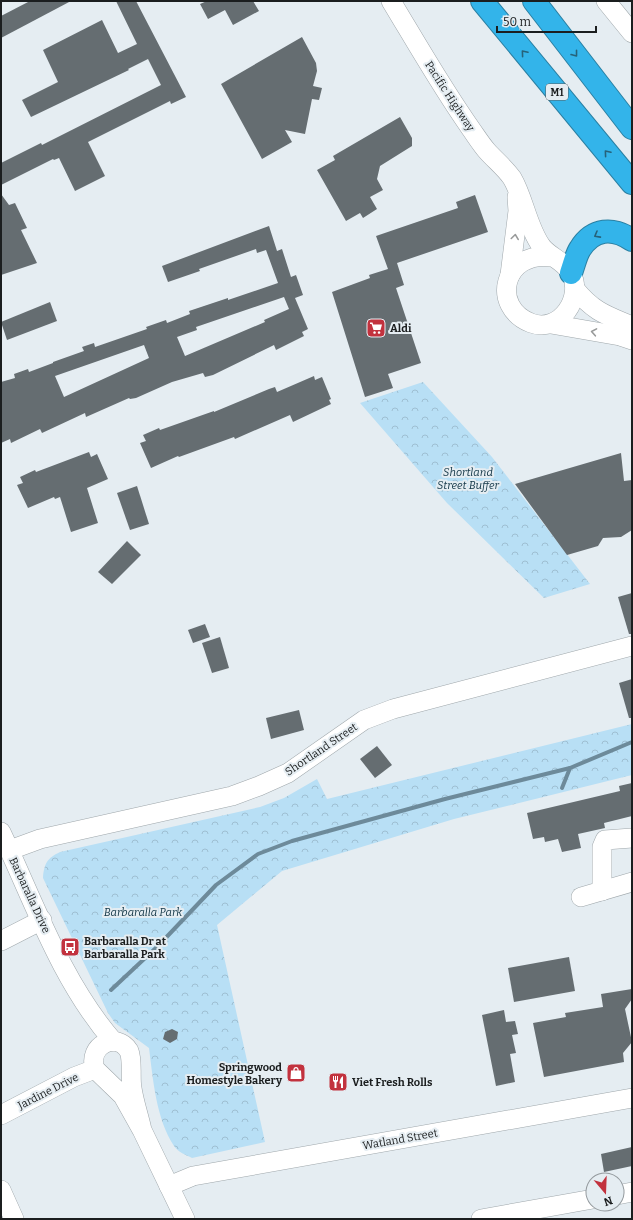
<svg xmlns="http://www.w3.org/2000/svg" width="633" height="1220" font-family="Bitter,serif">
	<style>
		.forest { fill: url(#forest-crowns) }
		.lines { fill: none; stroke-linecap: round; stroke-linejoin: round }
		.stream { stroke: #6d8a9a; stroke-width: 4 }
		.building { fill: #656d71; fill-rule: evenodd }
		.minor-casing { stroke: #9fa7ab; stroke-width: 20 }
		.highway-casing { stroke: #2b80a3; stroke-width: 24 }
		.minor { stroke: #fff; stroke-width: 19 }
		.highway { stroke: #33b4ea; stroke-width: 22 }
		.oneway { stroke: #26627a }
		.oneway2 { stroke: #989a9a }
		.labels { text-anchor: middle; stroke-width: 4; stroke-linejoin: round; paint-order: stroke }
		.shield { fill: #e5edf2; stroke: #585c5e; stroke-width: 1 }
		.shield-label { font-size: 10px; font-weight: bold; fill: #1b1e1f }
		.street-label { font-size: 11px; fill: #1b1e1f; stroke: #e5edf2 }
		.poi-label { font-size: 11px; font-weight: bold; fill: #1b1e1f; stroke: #e5edf2; text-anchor: start }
		.park-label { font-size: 11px; font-style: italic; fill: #103445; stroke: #e5edf2 }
	</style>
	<defs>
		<pattern id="forest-crowns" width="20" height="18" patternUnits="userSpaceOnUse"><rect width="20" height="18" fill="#b8dff5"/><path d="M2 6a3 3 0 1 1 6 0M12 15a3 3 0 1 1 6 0" fill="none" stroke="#9ebfd2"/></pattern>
	</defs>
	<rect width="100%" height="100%" fill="#e5edf2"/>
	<g class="forest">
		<path d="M423,382l69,75 98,127 -46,14 -97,-95 -87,-100z"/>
		<path d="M632,724v51l-178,44 -172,52 -65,54 48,217 -73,16c-6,-3 -14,-6 -18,-12 -18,-27 -21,-67 -25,-98l-34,-25 -7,-10 -65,-135c1,-14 4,-20 17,-26l200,-45 24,-9 33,-19 10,20z"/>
	</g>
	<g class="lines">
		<g class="stream">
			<path d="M562,788l8,-20"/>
			<path d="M111,990l47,-44 58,-61 42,-31 34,-13 153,-42 125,-31 62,-26"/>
		</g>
	</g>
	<g class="building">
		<path d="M30,1h41l-70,37v-22z"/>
		<path d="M116,1h20l50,96 -15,7 -1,-3 -82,41 17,34 -30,15 -16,-33 -5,2 -1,-1 -52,26v-22l40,-20 1,2 119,-60 -13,-26 -20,10 1,1 -98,47 -9,-17 36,-18 -15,-32 59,-30 16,33 19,-9z"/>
		<path d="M207,1h46l6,10 -26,14 -8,-15 -17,9 -8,-15z"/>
		<path d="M302,37l14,26 1,8 -4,15 9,2 -3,12 -7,-1 -7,35 -20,-4 7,12 -30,17 -41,-75z"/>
		<path d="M400,117l12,21v8l-32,20 -3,13 6,11 -13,7 7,12 -14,9 -3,-5 -14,8 -29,-51 18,-10 -2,-4z"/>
		<path d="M1,194l8,11 6,-2 12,25 -6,2 16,33 -36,12z"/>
		<path d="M475,195l13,37 -91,31 7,22 -8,3 25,75 -33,11 5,14 -28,9 -33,-105 38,-14 -1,-3 19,-6 -12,-33 82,-28 -2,-6z"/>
		<path d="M269,226l8,25 5,-2 9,28 5,-2 7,20 -8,3 13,31 -6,3 2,4 -28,14 -2,-5 -4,2 -57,28 -8,2 -2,-4 -31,9 -36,16 -6,1 -1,-1 -43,19 -1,-4 -43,20 -2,-4 -29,14 -1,-4 -9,4v-61l14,-4 -1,-4 14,-5 1,3 24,-9v-1l31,-11 -2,-4 12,-4 1,4 52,-18 -1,-2 20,-7 1,3 23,-9 -1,-3 39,-13v2l50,-17 -12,-33 -9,3 -1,-4 -57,20 1,2 -32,11 -6,-16zM284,297l5,12 -25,11 1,2 -80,34 -8,-19 20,-7 -1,-3zM144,345l5,13 -85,39 -9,-21z"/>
		<path d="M50,302l7,19 -50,19 -6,-18z"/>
		<path d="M314,376l1,4 7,-3 9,22 -2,1 2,4 -38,18 -3,-7 -55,24 -1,-2 -55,20 -1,-1 -27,12 -11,-25 6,-2 -3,-6 16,-7 1,2 54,-19v1l55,-23 6,-2 2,5z"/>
		<path d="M89,452l2,5 6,-3 11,25 -21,9 11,35 -27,9 -11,-35 -5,2 -1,-2 -26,11 -11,-23 6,-2 -3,-6 15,-7 1,2z"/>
		<path d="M621,453l3,28 8,-1v50l-11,7 -18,1 -5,8 -31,9 -52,-71z"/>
		<path d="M137,486l12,38 -19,6 -13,-37z"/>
		<path d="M127,541l14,14 -29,29 -14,-12z"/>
		<path d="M632,593v41h-3l-11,-37z"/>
		<path d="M205,624l5,13 -17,6 -5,-13z"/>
		<path d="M220,637l9,31 -17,5 -10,-30z"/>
		<path d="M632,679v39h-3l-10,-35z"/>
		<path d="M299,710l5,20 -33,9 -5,-21z"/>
		<path d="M377,746l15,19 -17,13 -15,-19z"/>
		<path d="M632,783v33l-28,7 1,5 -27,6 3,14 -19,4 -4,-13 -13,3 -1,-5 -11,2 -6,-26 93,-22 -1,-5z"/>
		<path d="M569,957l6,34 -61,11 -6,-34z"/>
		<path d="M632,989v10l-7,10 7,33 -9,11 1,9 -80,15 -11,-54 33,-6 -1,-4 38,-6 -2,-13z"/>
		<path d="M504,1010l2,12 9,-1 3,13 -6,1 4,18 -6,1 5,28 -19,4 -14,-71z"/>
		<path d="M172,1029l6,3 -1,7 -7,4 -7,-4 2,-7z"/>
		<path d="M632,1147v19l-28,6 -3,-18z"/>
	</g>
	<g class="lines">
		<defs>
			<g id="minor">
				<path d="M391,1c26,43 51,87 80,128 5,7 10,15 16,22 8,9 18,17 25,27 12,20 16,51 30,69 8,10 22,14 29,26 13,24 -11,61 -40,50 -41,-16 -28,-73 21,-66"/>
				<path d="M606,1l26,32"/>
				<path d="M510,275l8,-64 -1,-14"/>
				<path d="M575,289c19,23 31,26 57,37"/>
				<path d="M551,324l69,12 12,4"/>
				<path d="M1,832c33,70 61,151 113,210"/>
				<path d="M10,850l30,-11 192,-43 27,-10 29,-13 76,-53 29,-11 239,-63"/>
				<path d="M602,891v-44l3,-7 27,-2"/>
				<path d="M581,897l51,-15"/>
				<path d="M1,941l41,-21"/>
				<path d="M1,1115l73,-38 21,-8"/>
				<path d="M142,1130c-3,-14 -8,-28 -10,-42 -2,-10 1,-28 -3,-37 -12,-20 -42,-6 -34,18l28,27 19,34 43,89"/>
				<path d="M169,1186l24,-10 439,-78"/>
				<path d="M1,1190l13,29"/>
				<path d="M617,1195l15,-3"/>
				<path d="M481,1219l112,-20"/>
			</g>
			<g id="highway">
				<path d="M482,1l150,182"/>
				<path d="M534,1l98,127"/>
				<path d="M571,273c3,-8 5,-18 9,-24 13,-21 33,-22 52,-9"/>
			</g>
		</defs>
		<use href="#minor" class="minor-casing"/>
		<use href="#highway" class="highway-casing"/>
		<use href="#minor" class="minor"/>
		<use href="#highway" class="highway"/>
	</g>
	<defs><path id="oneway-chevron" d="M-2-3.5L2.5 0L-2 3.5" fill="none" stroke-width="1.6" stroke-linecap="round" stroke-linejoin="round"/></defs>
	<g class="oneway">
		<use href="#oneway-chevron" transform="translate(524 53) rotate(-130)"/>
		<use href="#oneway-chevron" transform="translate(575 54) rotate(52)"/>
		<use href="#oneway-chevron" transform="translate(607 153) rotate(-130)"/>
		<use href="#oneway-chevron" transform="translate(597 235) rotate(151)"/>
	</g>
	<g class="oneway2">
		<use href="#oneway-chevron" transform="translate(515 237) rotate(-82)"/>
		<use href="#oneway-chevron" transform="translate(594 332) rotate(-170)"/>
	</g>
	<defs>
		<symbol id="supermarket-square" viewBox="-11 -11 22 22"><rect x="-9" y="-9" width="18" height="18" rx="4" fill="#c2323e" stroke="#e5edf2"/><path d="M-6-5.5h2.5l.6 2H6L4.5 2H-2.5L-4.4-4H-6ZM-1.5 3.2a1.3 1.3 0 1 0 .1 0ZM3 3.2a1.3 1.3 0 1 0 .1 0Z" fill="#fff"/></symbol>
		<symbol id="bus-square" viewBox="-11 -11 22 22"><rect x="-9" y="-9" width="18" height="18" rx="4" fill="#c2323e" stroke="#e5edf2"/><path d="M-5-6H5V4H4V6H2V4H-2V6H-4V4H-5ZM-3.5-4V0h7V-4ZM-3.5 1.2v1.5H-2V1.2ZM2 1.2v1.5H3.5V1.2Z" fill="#fff"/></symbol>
		<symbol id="shop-square" viewBox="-11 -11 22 22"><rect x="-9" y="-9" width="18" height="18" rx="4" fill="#c2323e" stroke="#e5edf2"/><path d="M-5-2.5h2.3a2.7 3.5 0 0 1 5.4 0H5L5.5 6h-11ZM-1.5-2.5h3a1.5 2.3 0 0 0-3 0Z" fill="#fff"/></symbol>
		<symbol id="restaurant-square" viewBox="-11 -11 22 22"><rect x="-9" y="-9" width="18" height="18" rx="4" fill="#c2323e" stroke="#e5edf2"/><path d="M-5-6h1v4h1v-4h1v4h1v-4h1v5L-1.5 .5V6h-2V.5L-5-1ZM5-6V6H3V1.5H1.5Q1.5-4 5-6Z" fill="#fff"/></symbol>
	</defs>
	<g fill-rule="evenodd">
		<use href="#supermarket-square" x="365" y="317" width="22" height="22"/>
		<use href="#bus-square" x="59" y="936" width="22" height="22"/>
		<use href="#shop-square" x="285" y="1062" width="22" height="22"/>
		<use href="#restaurant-square" x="327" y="1071" width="22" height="22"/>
	</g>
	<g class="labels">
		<rect class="shield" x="546" y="84" width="22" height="16" rx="3"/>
		<g class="shield-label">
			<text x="557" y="96">M1</text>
		</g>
		<g class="street-label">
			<text transform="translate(450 96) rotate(57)" y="4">Pacific Highway</text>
			<text transform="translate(321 749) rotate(-34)" y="4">Shortland Street</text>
			<text transform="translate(30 895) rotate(65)" y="4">Barbaralla Drive</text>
			<text transform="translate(48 1091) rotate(-27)" y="4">Jardine Drive</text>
			<text transform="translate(400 1139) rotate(-10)" y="4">Watland Street</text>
		</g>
		<g class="poi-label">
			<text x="390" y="332">Aldi</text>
			<text x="84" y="945">Barbaralla Dr at<tspan x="84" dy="13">Barbaralla Park</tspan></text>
			<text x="282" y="1071" text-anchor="end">Springwood<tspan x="282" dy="13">Homestyle Bakery</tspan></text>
			<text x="352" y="1086">Viet Fresh Rolls</text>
		</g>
		<g class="park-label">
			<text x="468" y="476">Shortland<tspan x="468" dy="13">Street Buffer</tspan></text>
			<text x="143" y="916">Barbaralla Park</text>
		</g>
	</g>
	<rect width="633" height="1220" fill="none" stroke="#1b1e1f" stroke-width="4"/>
	<g transform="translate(605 1192) rotate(161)"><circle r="19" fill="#e5edf2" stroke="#949a9e"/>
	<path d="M0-3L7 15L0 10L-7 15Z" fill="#c2323e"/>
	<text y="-6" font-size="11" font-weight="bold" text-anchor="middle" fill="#1b1e1f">N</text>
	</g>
	<path d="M497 26v6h99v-6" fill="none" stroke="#1b1e1f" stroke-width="2"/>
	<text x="503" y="26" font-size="12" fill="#1b1e1f" stroke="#e5edf2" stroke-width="3" paint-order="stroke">50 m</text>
</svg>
